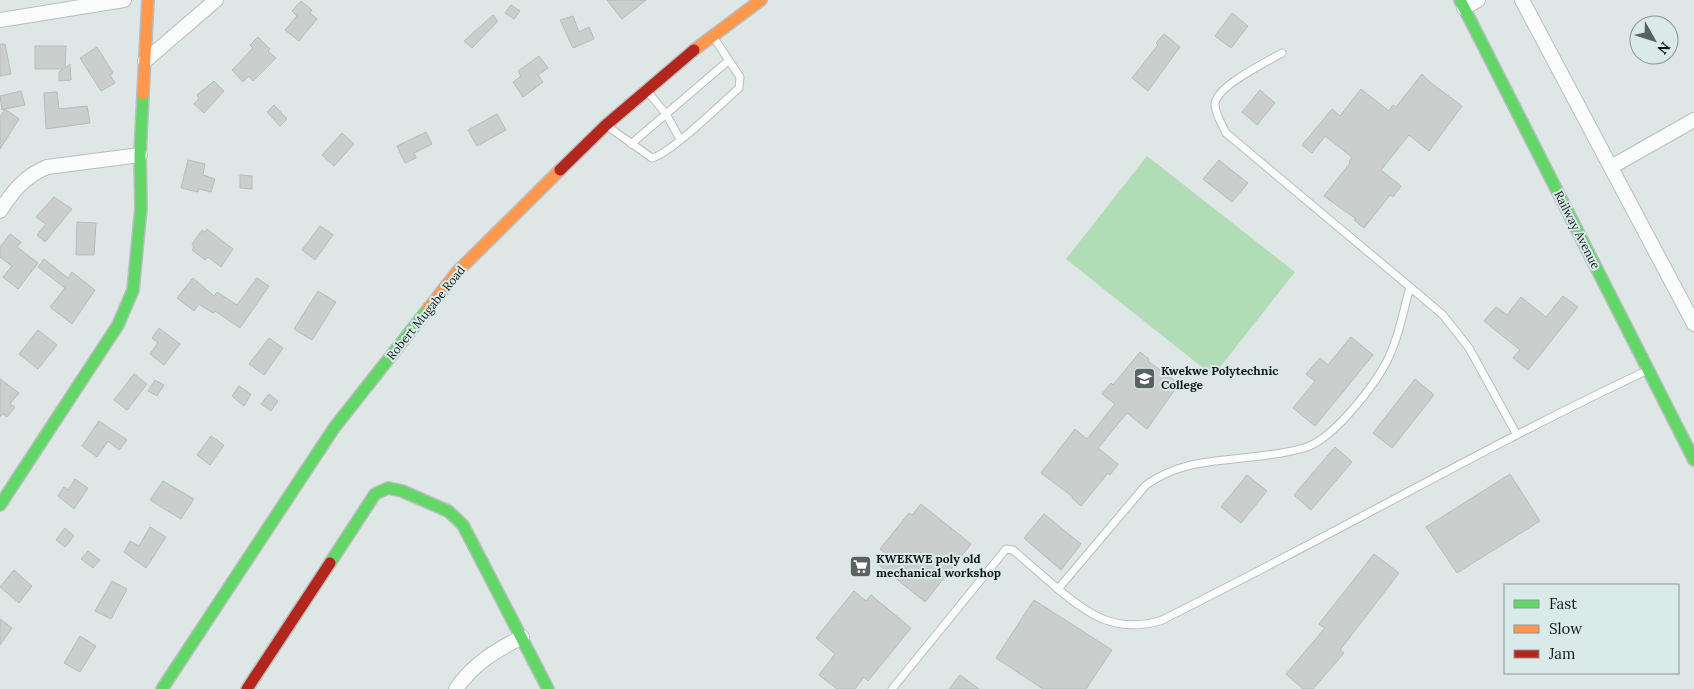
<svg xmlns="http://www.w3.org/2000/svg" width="1694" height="689" font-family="Lora,serif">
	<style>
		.green { fill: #b1ddb6 }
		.building { fill: #cacfce; stroke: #b6bcbb }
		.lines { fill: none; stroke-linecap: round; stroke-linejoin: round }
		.lane-casing { stroke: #b8bebe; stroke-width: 9 }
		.street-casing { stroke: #b8bebe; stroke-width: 16 }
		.fast-casing { stroke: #b8bebe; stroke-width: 14 }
		.slow-casing { stroke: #b8bebe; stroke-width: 14 }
		.jam-casing { stroke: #b8bebe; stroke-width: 14 }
		.lane { stroke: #fafbfb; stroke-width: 7 }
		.street { stroke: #fafbfb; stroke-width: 14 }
		.fast { stroke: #63d668; stroke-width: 11 }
		.slow { stroke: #ff974d; stroke-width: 11 }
		.jam { stroke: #b3261e; stroke-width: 11 }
		.labels { text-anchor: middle; stroke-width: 4; stroke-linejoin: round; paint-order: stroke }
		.street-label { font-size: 12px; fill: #131919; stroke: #daeae9 }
		.poi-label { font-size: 12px; font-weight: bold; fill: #131919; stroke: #daeae9; text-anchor: start }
	</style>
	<rect width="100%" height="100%" fill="#dee6e6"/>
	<path class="green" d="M1147,156l148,116 -82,104 -147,-117z"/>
	<g class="building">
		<path d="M607,0h39l-24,19z"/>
		<path d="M301,1l11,9 -2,3 7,6 -18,22 -14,-11 12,-14 -5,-5z"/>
		<path d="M511,5l9,6 -6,8 -9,-6z"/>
		<path d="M1232,13l16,13 -17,22 -16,-12z"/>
		<path d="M493,15l5,6 -26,27 -8,-7z"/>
		<path d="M573,16l6,16 10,-5 5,12 -21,9 -13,-28z"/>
		<path d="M1164,34l16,13 -32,44 -16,-13 26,-33 -2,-2z"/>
		<path d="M258,37l12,12 -2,2 8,7 -23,23 -4,-5 -6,6 -11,-12 21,-22 -3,-3z"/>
		<path d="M0,44h5l6,30 -11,2z"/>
		<path d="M35,46h31l-1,22 5,-4 1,16 -12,1v-9l4,-3h-28z"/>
		<path d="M97,47l16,26 -3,2 5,8 -14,8 -21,-33z"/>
		<path d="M539,56l9,12 -10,7 5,7 -20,15 -10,-15 8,-6 -3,-5z"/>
		<path d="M1422,74l9,9 31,23 -33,45 -20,-16 -28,35 20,16 -8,11 -3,-2 -26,33 -10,-8 2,-1 -32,-23 26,-33 -1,-1 3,-5 -27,-21 -13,17 -10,-8 30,-36 8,7 21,-27 28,22 4,-6 3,2z"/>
		<path d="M214,81l10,10 -20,22 -10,-9 5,-6 -2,-3z"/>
		<path d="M1260,90l15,13 -18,22 -15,-13z"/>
		<path d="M21,91l4,14 -20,4 14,10 -19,30v-32l5,-8 -3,1 -2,-14z"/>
		<path d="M57,92l2,17 28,-3 3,17 -44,6 -2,-36z"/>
		<path d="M274,105l13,14 -7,7 -13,-14z"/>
		<path d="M497,114l9,16 -29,16 -9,-16z"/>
		<path d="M426,132l6,12 -18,9 2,5 -11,5 -8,-17z"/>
		<path d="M342,133l12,11 -20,22 -12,-11z"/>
		<path d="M188,160l17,4 -2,11 12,4 -4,13 -12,-3 -1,3 -17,-4z"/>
		<path d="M1219,160l29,23 -16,19 -29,-23z"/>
		<path d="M240,175l12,1v13l-12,-1z"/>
		<path d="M54,197l18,12 -27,33 -8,-7 9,-11 -10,-7z"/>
		<path d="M77,222l19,1 -2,32h-18z"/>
		<path d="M320,226l13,9 -18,25 -13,-10z"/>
		<path d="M207,229l26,20 -12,18 -13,-10 -3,3 -13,-10 2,-3 -2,-3 10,-14 3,2z"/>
		<path d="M10,234l11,8 -4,5 21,16 -20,26 -15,-12 9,-11 -12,-9v-10z"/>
		<path d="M44,259l24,19 4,-6 23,18 -23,34 -22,-17 15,-19 -27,-21z"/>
		<path d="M193,278l21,18 3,-4 20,13 20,-27 12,8 -29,42 -25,-17 -2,2 -14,-9 -5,7 -17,-13z"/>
		<path d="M318,291l18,11 -24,38 -18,-11z"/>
		<path d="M1563,296l15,11 -50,63 -15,-12 7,-8 -36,-29 12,-14 11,8 14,-18 25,20z"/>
		<path d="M159,328l21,16 -16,21 -14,-11 8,-11 -6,-5z"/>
		<path d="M38,330l19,15 -19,24 -19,-15z"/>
		<path d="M1351,337l22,18 -58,71 -22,-18 22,-27 -9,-7 14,-16 8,7z"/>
		<path d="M269,338l14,10 -19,27 -15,-11z"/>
		<path d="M1140,352l9,7 -1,2 31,23 -32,45 -20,-16 -29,35 20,16 -8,11 -2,-2 -27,33 -9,-8 1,-1 -32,-24 34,-44 12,10 28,-35 -13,-10 9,-11 2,2z"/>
		<path d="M134,374l13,10 -20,26 -13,-10z"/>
		<path d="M0,379l19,14 -9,11 5,3 -8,10 -4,-3 -3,3z"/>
		<path d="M1415,379l19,16 -42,53 -19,-15z"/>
		<path d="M155,380l9,5 -7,11 -9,-5z"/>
		<path d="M239,386l12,8 -7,12 -12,-10z"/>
		<path d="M269,394l9,7 -7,10 -10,-7z"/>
		<path d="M99,421l28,19 -8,10 -11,-9 -11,16 -15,-11z"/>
		<path d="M211,436l13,9 -14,20 -13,-10z"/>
		<path d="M1335,447l17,15 -41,48 -17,-15z"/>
		<path d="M1510,474l30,47 -83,52 -31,-46z"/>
		<path d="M1247,475l20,16 -26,32 -20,-16z"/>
		<path d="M75,479l13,9 -14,21 -16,-13 6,-9 4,3z"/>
		<path d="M163,481l31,18 -13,20 -31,-19z"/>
		<path d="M921,504l50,40 -46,58 -47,-38 9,-10 -7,-5 29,-36 3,2z"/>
		<path d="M1044,514l37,30 -20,26 -37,-32z"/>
		<path d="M150,527l16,10 -20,31 -22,-16 6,-11 9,5z"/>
		<path d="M65,528l9,8 -9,11 -9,-7z"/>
		<path d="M88,551l12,9 -7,8 -12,-9z"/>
		<path d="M1374,554l25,19 -59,77 4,3 -31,36h-10l-17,-15 39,-46 -6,-4z"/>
		<path d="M14,570l18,16 -13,17 -19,-16z"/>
		<path d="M112,581l15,8 -16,30 -16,-8z"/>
		<path d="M854,591l12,10 5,-6 40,33 -43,53 -4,-4 -9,12h-18l-18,-14 16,-21 -19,-16z"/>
		<path d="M1034,600l78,50 -26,39h-43l-47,-31z"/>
		<path d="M0,619l12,9 -12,17z"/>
		<path d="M80,636l16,10 -16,26 -16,-9z"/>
		<path d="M960,675l19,14h-30z"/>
	</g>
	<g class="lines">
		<defs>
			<g id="lane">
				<path d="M1282,53c-15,9 -66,33 -67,51 0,10 7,20 11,29l184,154"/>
				<path d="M648,92l18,22 14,25"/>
				<path d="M607,126l45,32c19,-5 69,-54 87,-70l1,-11 -28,-42"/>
				<path d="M631,144l97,-83"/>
				<path d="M1517,435l-48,-87 -26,-33 -33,-28c-6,21 -10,45 -19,65 -11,28 -56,85 -84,95 -18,6 -38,8 -56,10 -40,5 -71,4 -105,28l-88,104c32,27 58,44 102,32 164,-81 322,-173 488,-251"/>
				<path d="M892,689l114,-140 7,1 45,39"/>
			</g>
			<g id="street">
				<path d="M1522,0l172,324"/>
				<path d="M1464,8l14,-8"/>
				<path d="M0,20l124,-20"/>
				<path d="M145,61l71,-61"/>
				<path d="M1611,167l83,-47"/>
				<path d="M0,211c13,-20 25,-35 47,-44l93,-12"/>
				<path d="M456,689c17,-25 39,-38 66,-52"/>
			</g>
			<g id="fast">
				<path d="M1460,0l234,460"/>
				<path d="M0,505l118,-180 15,-35 8,-82 -1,-53 3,-61"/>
				<path d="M330,563l45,-69 13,-6 14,3 46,20 15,14 85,164"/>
				<path d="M162,689l172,-261 94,-119"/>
			</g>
			<g id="slow">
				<path d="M694,50l67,-50"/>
				<path d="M143,94l5,-94"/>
				<path d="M428,309l29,-37 103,-102"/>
			</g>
			<g id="jam">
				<path d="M560,170l46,-45 88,-75"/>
				<path d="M247,689l83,-126"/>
			</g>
		</defs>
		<use href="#lane" class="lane-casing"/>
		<use href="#street" class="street-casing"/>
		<use href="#fast" class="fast-casing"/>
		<use href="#slow" class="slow-casing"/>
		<use href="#jam" class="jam-casing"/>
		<use href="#lane" class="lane"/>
		<use href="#street" class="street"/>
		<use href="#fast" class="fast"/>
		<use href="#slow" class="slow"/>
		<use href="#jam" class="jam"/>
	</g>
	<defs>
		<symbol id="university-square" viewBox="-11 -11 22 22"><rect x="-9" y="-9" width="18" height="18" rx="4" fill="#5a6161" stroke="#daeae9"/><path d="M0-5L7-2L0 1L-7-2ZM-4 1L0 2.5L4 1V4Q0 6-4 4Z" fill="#fff"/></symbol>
		<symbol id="supermarket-square" viewBox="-11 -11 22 22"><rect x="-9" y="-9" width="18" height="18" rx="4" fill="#5a6161" stroke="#daeae9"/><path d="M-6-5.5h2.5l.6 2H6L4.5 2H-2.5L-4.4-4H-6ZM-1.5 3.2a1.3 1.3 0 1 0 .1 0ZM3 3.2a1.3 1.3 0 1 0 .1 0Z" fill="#fff"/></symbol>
	</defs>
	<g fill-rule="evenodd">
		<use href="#university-square" x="1132" y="366" width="25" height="25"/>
		<use href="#supermarket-square" x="848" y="554" width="25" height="25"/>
	</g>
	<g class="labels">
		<g class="street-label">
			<text transform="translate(1577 230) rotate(63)" y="4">Railway Avenue</text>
			<text transform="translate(426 313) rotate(-51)" y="4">Robert Mugabe Road</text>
		</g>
		<g class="poi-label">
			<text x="1161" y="375">Kwekwe Polytechnic<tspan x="1161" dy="14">College</tspan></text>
			<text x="876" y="563">KWEKWE poly old<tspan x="876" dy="14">mechanical workshop</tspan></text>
		</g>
	</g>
	<rect x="1504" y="584" width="175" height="90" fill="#daeae9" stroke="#8a9696"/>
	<rect x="1514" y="600" width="25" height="8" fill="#63d668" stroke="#8a9696"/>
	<text x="1549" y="609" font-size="15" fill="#131919">Fast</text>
	<rect x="1514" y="625" width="25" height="8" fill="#ff974d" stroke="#8a9696"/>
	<text x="1549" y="634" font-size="15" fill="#131919">Slow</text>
	<rect x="1514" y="650" width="25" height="8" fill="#b3261e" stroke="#8a9696"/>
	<text x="1549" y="659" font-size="15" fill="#131919">Jam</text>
	<g transform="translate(1654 40) rotate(129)"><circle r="24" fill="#daeae9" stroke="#8a9696"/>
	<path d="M0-4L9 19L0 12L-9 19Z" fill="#5a6161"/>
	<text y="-8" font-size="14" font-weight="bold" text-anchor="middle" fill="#131919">N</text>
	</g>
</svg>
